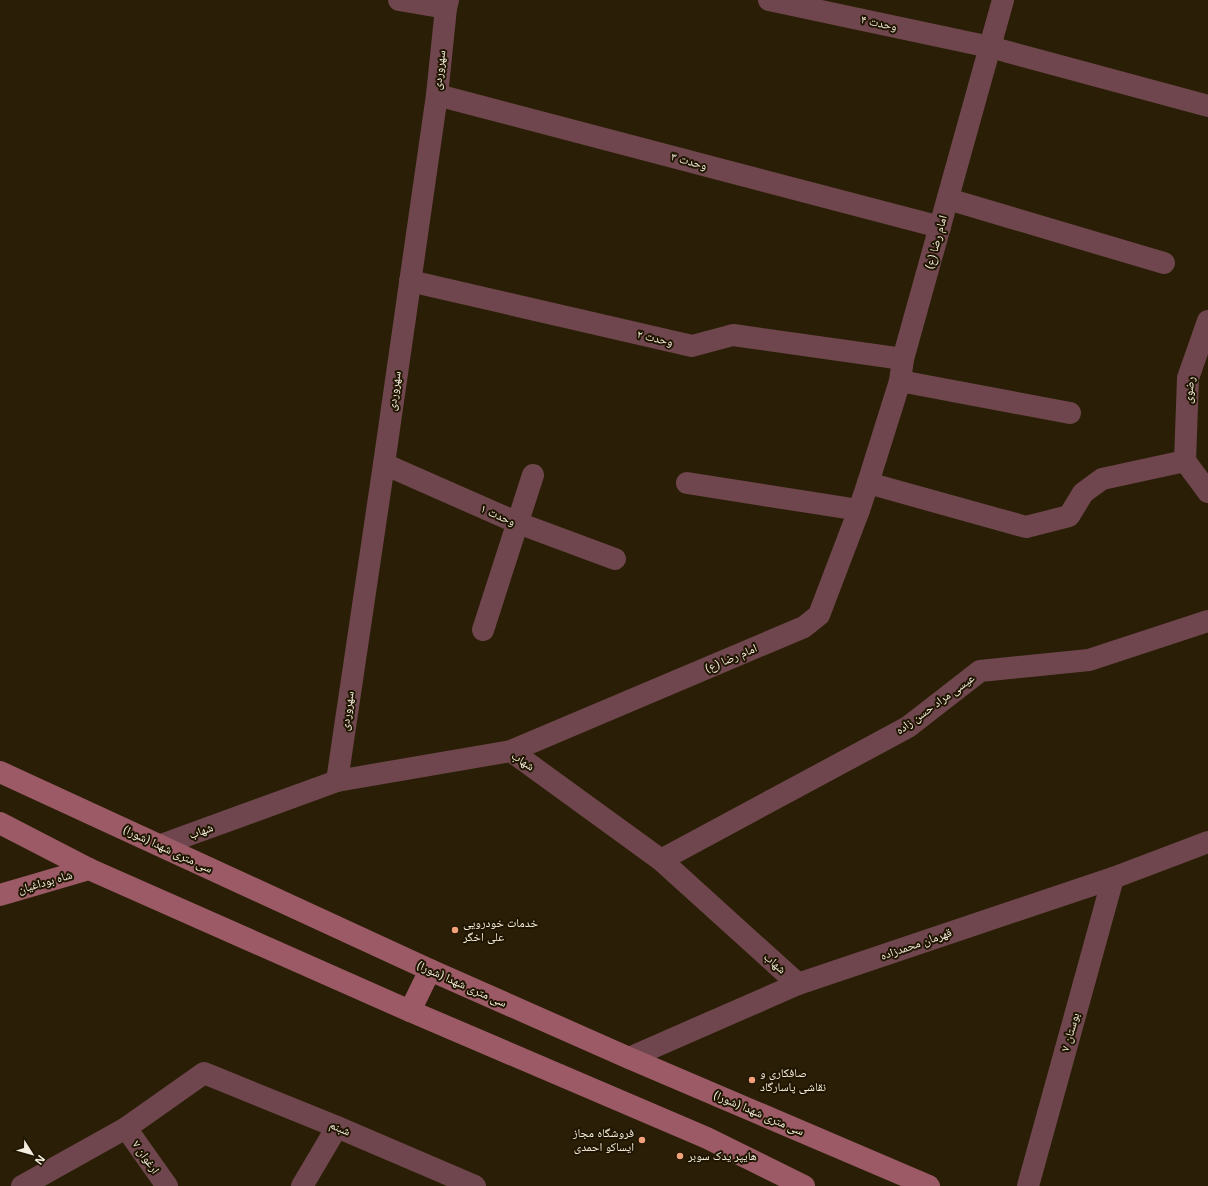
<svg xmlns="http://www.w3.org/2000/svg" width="1208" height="1186" font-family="'Open Sans','Noto Naskh Arabic',sans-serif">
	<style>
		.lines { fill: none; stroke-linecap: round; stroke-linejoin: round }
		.street { stroke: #6f464d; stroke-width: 22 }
		.secondary { stroke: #9b5a66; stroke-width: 22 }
		.poi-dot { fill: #f1a27b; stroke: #201600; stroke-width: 1.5 }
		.labels { text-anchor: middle; stroke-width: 4; stroke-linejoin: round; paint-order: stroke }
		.street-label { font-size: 12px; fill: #f5eedf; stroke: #201600 }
		.poi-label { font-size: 12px; fill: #f5eedf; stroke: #201600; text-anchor: start }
	</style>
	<rect width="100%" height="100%" fill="#2a1f06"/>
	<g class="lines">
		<g class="street">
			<path d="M399,0l47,8"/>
			<path d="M769,0l221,47 218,59"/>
			<path d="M437,95l503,132"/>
			<path d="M948,199l216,64"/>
			<path d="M410,281l282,65 41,-11 170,24"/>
			<path d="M900,381l170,32"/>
			<path d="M1185,461l3,-83 20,-57"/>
			<path d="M1185,461l23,31"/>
			<path d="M384,464l134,59 97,36"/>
			<path d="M687,483l172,27"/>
			<path d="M868,483l32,-102 3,-22 100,-359"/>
			<path d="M483,630l50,-155"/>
			<path d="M511,751l293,-124 15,-12 40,-105 9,-27 158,44 43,-11 14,-23 19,-14 83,-18"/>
			<path d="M337,781l47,-317 53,-369 9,-87 2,-8"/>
			<path d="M161,845l176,-64 174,-30 150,109 137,124"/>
			<path d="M661,860l247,-133 72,-56 109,-11 119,-39"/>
			<path d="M629,1058l169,-74 315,-106 95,-36"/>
			<path d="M126,1128l41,58"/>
			<path d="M22,1186l104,-58 78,-55 133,54 138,59"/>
			<path d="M302,1186l35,-59"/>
			<path d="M1028,1186l85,-308"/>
		</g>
		<g class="secondary">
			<path d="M0,772l430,198 199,88 300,128"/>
			<path d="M0,823l89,46 321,142 297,127 97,48"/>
			<path d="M0,895l89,-26"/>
			<path d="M410,1011l20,-41"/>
		</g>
	</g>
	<g class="poi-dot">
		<circle cx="455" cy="930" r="4"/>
		<circle cx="752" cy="1080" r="4"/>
		<circle cx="642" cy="1140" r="4"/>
		<circle cx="680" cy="1156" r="4"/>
	</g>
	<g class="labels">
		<g class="street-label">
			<text transform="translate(879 23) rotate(12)" y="4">وحدت ۴</text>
			<text transform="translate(439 70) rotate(-83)" y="4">سهروردی</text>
			<text transform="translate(689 161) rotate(15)" y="4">وحدت ۳</text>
			<text transform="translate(936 242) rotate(-75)" y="4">امام رضا (ع)</text>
			<text transform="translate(655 338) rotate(13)" y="4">وحدت ۲</text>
			<text transform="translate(1189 390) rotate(-84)" y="4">رضوی</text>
			<text transform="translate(394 391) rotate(-82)" y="4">سهروردی</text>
			<text transform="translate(498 515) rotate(24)" y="4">وحدت ۱</text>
			<text transform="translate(731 658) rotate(-23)" y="4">امام رضا (ع)</text>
			<text transform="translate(935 704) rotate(-36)" y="4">عیسی مراد حسن زاده</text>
			<text transform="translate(347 711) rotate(-82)" y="4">سهروردی</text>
			<text transform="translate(523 761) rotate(33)" y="4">شهاب</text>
			<text transform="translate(201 831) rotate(-20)" y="4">شهاب</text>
			<text transform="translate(168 849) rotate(25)" y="4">سی متری شهدا (شورا)</text>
			<text transform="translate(45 882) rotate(-16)" y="4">شاه بوداغیان</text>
			<text transform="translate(916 944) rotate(-19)" y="4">قهرمان محمدزاده</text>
			<text transform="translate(775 963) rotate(42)" y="4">شهاب</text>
			<text transform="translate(462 984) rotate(24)" y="4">سی متری شهدا (شورا)</text>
			<text transform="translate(1070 1032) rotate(-74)" y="4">بوستان ۷</text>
			<text transform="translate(759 1113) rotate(23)" y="4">سی متری شهدا (شورا)</text>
			<text transform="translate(340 1128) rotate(23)" y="4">شبنم</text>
			<text transform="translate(146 1157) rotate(55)" y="4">ارغوان ۷</text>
		</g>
		<g class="poi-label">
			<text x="463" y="927">خدمات خودرویی<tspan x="463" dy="14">علی اخگر</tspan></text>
			<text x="760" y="1077">صافکاری و<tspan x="760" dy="14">نقاشی پاسارگاد</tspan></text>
			<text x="634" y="1137" text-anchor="end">فروشگاه مجاز<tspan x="634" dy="14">ایساکو احمدی</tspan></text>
			<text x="688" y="1160">هایپر یدک سوبر</text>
		</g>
	</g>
	<g transform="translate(32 1154) rotate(127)" stroke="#201600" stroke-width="3" paint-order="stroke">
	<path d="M0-3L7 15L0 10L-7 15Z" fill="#f5eedf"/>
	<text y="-6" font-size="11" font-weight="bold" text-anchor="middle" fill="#f5eedf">N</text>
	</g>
</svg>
